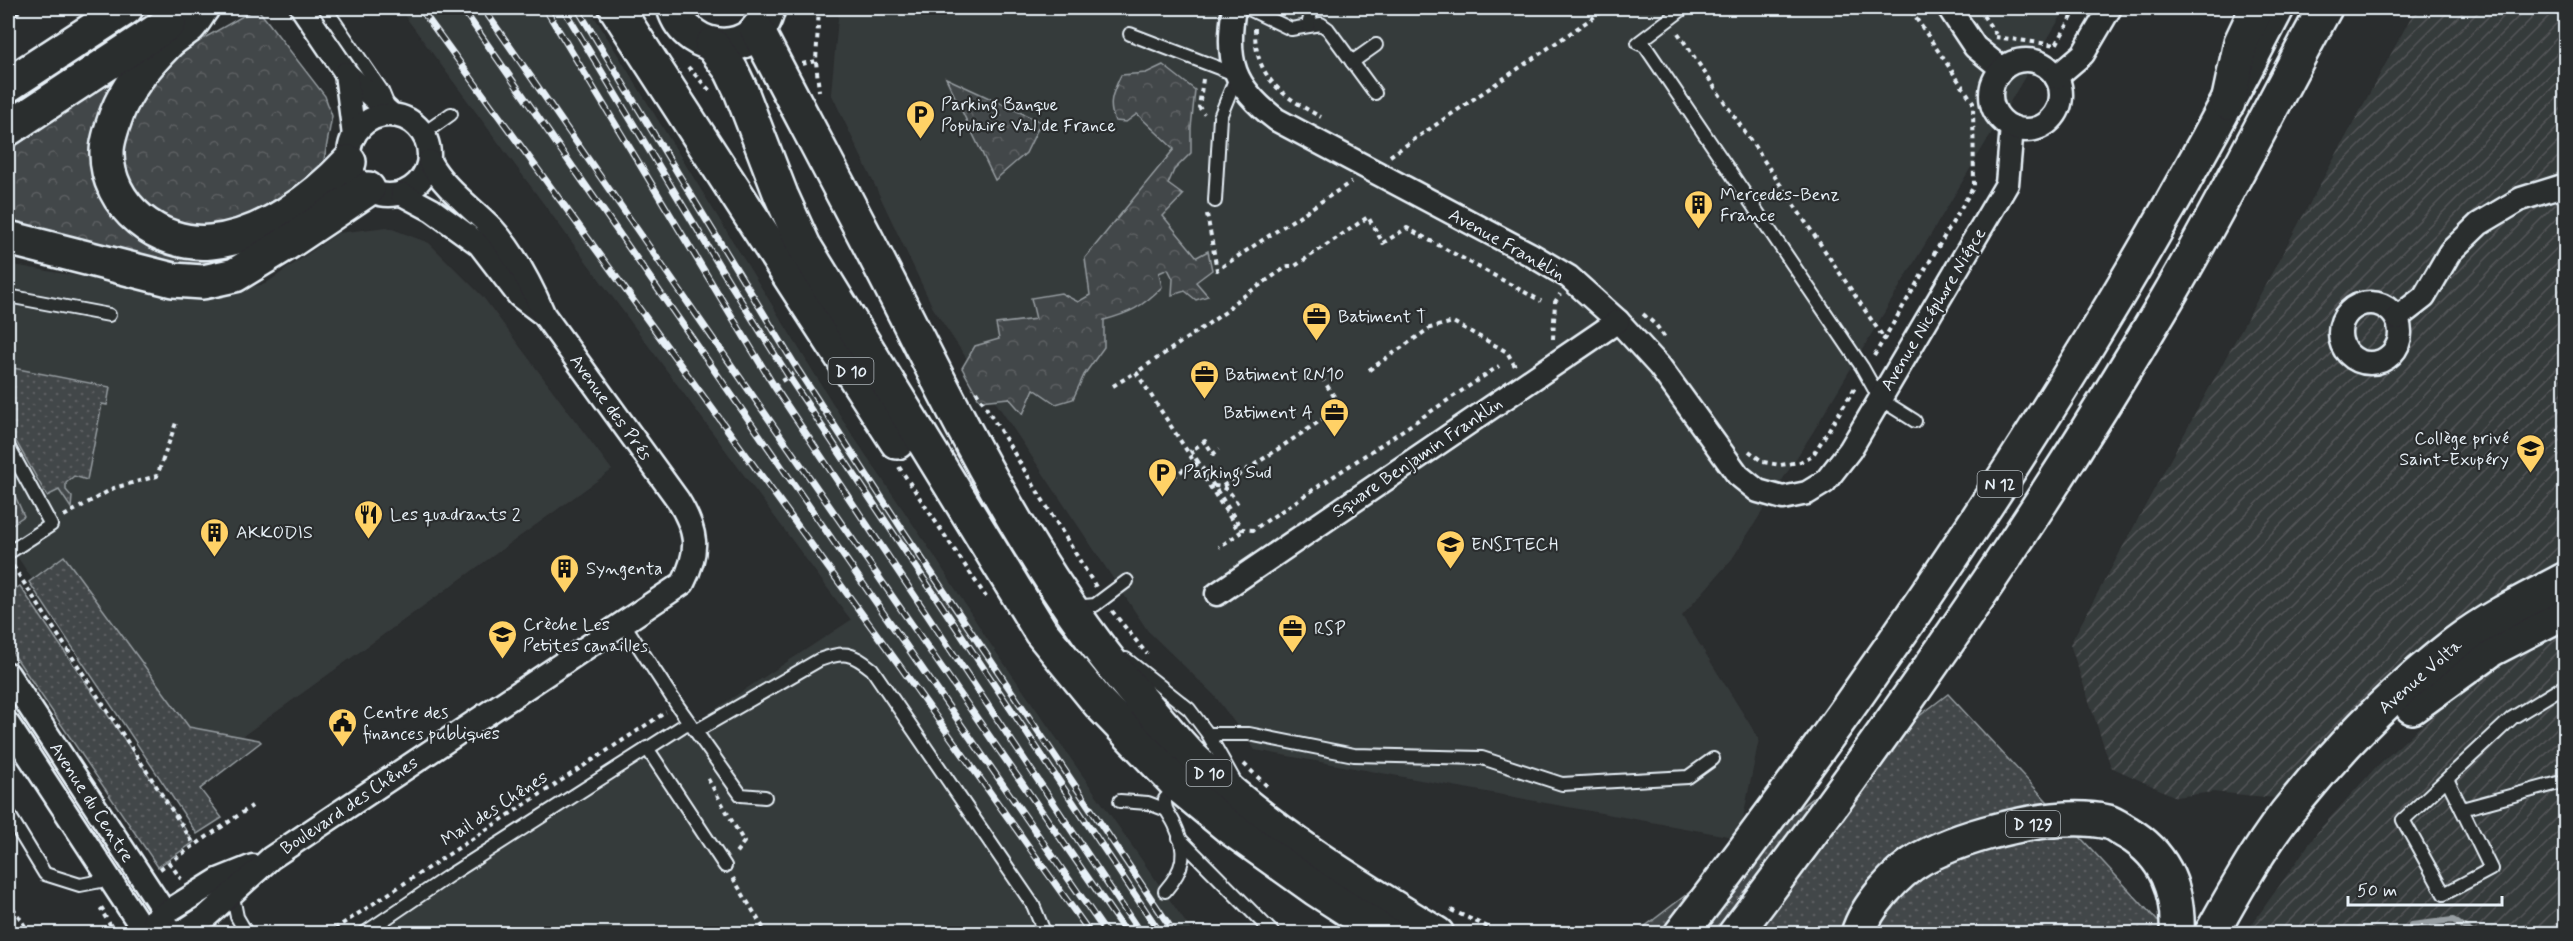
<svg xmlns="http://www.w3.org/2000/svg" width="2573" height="941" font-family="Mynerve,sans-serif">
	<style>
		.built { fill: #363a3b }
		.industrial { fill: url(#industrial-furrows) }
		.grass { fill: url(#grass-dots); stroke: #959ca0; stroke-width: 1.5 }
		.forest { fill: url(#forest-crowns); stroke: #959ca0; stroke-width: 1.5 }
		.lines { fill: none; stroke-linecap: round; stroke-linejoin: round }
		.stream { stroke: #989fa3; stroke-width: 6 }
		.service-casing { stroke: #e8f1f8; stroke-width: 16 }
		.minor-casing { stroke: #e8f1f8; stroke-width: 27 }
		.secondary-casing { stroke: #e8f1f8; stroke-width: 38 }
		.primary-casing { stroke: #e8f1f8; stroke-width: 38 }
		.trunk-casing { stroke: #e8f1f8; stroke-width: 38 }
		.motorway-casing { stroke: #e8f1f8; stroke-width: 38 }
		.path { stroke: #e8f1f8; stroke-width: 4; stroke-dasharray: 4.5 4.5; stroke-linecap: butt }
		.service { stroke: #2a2d2e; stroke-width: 12 }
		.minor { stroke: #2a2d2e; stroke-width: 22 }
		.secondary { stroke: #2a2d2e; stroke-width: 33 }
		.primary { stroke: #2a2d2e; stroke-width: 33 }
		.trunk { stroke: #2a2d2e; stroke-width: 33 }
		.motorway { stroke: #2a2d2e; stroke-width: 33 }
		.rail-casing { stroke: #e8f1f8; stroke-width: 7 }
		.rail { stroke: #2a2d2e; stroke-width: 4.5; stroke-dasharray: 14; stroke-linecap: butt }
		.labels { text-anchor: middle; stroke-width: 4.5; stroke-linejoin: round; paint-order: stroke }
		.shield { fill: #2a2d2e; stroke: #afb6bb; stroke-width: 1.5 }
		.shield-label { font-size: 16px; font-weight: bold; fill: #e8f1f8 }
		.poi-label { font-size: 18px; fill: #e8f1f8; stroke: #2a2d2e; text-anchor: start }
		.street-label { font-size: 18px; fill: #e8f1f8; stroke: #2a2d2e }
	</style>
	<defs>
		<pattern id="industrial-furrows" width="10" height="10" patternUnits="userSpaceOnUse" patternTransform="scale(1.5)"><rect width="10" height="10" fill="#363a3b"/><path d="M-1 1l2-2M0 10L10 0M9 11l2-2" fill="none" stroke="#535758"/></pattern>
		<pattern id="grass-dots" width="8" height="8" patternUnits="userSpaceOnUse" patternTransform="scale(1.5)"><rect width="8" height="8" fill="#424648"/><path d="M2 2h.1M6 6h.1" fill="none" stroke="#5d6163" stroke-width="1.8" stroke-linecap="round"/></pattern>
		<pattern id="forest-crowns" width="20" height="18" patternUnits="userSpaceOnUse" patternTransform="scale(1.5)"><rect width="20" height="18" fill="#424648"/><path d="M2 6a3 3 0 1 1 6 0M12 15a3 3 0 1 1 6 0" fill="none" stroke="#5d6163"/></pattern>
	</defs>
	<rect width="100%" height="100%" fill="#2a2d2e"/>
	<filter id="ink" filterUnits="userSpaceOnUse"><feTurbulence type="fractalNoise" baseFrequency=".0167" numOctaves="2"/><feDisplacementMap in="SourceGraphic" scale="12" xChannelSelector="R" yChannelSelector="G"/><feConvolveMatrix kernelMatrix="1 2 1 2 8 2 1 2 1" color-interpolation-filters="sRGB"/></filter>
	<g filter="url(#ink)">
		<g class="built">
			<path d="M399,8h190l262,425 84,124 54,85 204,291 -821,1 479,-314z"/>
			<path d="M839,8h1227l-253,424 -81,127 -50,57 77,123 -20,99 -484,-88 -41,-55 -66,-64 -215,-323 -102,-215z"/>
			<path d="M387,227l42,16 54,54 129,173 -440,317 -164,-244v-279l193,34 64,-14 73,-51z"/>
		</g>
		<g class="industrial">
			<path d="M2416,8h149v571l-32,17 -236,204 -84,-8 -37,5 -65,-30 -41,-123z"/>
			<path d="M2565,627v306l-320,1 74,-104 56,-62 49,-45 43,-33 57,-41z"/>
		</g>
		<g class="grass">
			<path d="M8,367l102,20 -3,18 -5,-1 -15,76 -13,-4 -8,7v7l6,7 -1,11 -12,-18 -12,6 -39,-69z"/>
			<path d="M8,480l16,36 -16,11z"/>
			<path d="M64,556l125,171 70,13 2,2 -61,47 22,29 -25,16 -168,-252z"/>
			<path d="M20,586l174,256 -36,25 -150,-221v-23l6,-5 -6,-10v-14z"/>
			<path d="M1948,694l216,234 -2,6h-527z"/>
		</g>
		<g class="forest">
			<path d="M257,8l68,88 7,20 -8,44 -9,17 -26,22 -54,23 -30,3 -27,-1 -23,-9 -29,-35 -5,-26 5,-30 34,-53 37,-29z"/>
			<path d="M1163,65l32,25 -4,38v25l-17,17 -6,14 15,11 -20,21 34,41 11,-6 4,19 -16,12 12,14 -12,4 -11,-9 -13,4 1,-16 -5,-10 -9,4 3,14c-20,20 -32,26 -58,33v27l-20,28 -11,24 -17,5 -22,-15 -11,25 -14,-16 -29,3 -18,-33 13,-22 24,-7 -3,-15 40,-5 -5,-21 30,-5 17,9 12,-7 -5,-37 89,-109 -37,-35 -11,8 -11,-1c-8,-18 -2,-29 6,-46l25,-2z"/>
			<path d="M125,72l-8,146 167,19 -81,33 -195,-42v-77z"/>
			<path d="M946,78l95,44 -15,31 -31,27z"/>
		</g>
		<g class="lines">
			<path class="stream" d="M2411,925l42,-5 21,14"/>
			<defs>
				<g id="service">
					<path d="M325,8l57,83 5,12"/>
					<path d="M1247,8l44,21 30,-5 7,5 47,64"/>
					<path d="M1684,8l-46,35 7,3 217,321 18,32 35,22"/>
					<path d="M1308,26l4,-18"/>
					<path d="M1130,34l107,41 -17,42 -5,84"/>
					<path d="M1352,62l24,-17"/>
					<path d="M423,134l28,-20"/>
					<path d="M8,296l101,19"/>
					<path d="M8,446l43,79 -43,28"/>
					<path d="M1074,607l21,-2 32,-24"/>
					<path d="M624,624l53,81 64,90 24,2"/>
					<path d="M1126,659l63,50 19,25 26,46"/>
					<path d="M696,731l123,-71c25,-9 32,-8 53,9l161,236 12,29"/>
					<path d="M1208,734h41l105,21 128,3 80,26 126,-7 25,-18"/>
					<path d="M647,748l78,118"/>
					<path d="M2447,779l44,90 -47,25 -41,-74 109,-102 54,-33"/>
					<path d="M1120,801l28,2 16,6"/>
					<path d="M2462,809l104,-28"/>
					<path d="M8,813l37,61 35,11 31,-6"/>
					<path d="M1179,838l95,96"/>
					<path d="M1165,891c19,-22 23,-38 10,-66 -5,-11 -11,-14 -10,-26l13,-14"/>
					<path d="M232,892l5,25 10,17"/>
					<path d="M363,934l87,-59 239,-153"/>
				</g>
				<g id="minor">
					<path d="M302,8l44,65 46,42"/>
					<path d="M1234,8c-9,53 -1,79 43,112l253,134 39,23 49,44 42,46 78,108 20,16 25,7 24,-5 18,-11 25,-32 157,-266 5,-57"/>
					<path d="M1949,8l26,39 27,22"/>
					<circle cx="2026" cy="95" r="35"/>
					<path d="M346,73l8,63"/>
					<path d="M2056,77l27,-23 27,-46"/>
					<circle cx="389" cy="155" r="40"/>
					<path d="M402,194l30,16 47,34 40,52 21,16"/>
					<circle cx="2370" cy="333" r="30"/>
					<path d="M2397,318l27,-21 26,-45 29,-28 42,-25 45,-14"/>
					<path d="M1217,594l401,-273"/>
					<path d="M8,674l157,239 2,21"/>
					<path d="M8,724l134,204 12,6"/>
					<path d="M154,920l64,-40 35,-14"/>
					<path d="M179,934l28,-18 64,-58 412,-275c17,-33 14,-52 -5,-83l-134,-185c-12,-28 -31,-64 -52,-87 -22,-22 -48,-40 -63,-67"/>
				</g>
				<g id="secondary">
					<path d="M202,8c-4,5 -8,13 -13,18 -7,6 -15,10 -22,17 -19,19 -40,44 -50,70 -4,11 -10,28 -10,39 -1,54 52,95 104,90 52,-5 104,-43 138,-80"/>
					<path d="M8,85l118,-77"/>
					<path d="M8,129l161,-106"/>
					<path d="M8,238l165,42 30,2 32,-7 54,-33 79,-53"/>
					<path d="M2412,707l80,-58 74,-38"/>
					<path d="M2211,934c26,-46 52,-94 86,-134 46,-57 101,-112 159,-157 33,-25 72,-44 110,-64"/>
				</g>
				<g id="primary">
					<path d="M616,8l281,434"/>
					<path d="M674,8c14,48 84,51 94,0"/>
					<path d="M757,30c50,96 101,191 150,288 70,139 142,280 247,397 12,14 25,30 38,43 73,70 159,124 245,176"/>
					<path d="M712,45l19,25 10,21 40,104 23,51 237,386 58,71 79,82 51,42 87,62 70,45"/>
					<path d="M1858,934c8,-28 39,-62 64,-76 45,-24 136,-48 186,-36 7,2 14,8 20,11 38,23 51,58 49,101"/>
				</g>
				<g id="trunk">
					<path d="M1681,934c224,-292 429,-599 596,-926"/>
					<path d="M1735,934c155,-203 302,-414 432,-635 56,-95 105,-195 158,-291"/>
				</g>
				<path id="motorway" d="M2228,103l13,-61 16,-34"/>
			</defs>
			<use href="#service" class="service-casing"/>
			<use href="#minor" class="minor-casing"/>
			<use href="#secondary" class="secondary-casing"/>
			<use href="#primary" class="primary-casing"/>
			<use href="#trunk" class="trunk-casing"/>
			<use href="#motorway" class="motorway-casing"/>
			<g class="path">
				<path d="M819,8l-3,53 3,30"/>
				<path d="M1978,8l19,28"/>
				<path d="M8,19l17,-11"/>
				<path d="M1255,28c-1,49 27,68 66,89"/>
				<path d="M1678,33l207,307"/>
				<path d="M1995,37l61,8 21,-37"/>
				<path d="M802,64l14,-3"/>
				<path d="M688,67l23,25"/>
				<path d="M1203,79l-4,28 5,7"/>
				<path d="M1390,156l217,-148"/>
				<path d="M1207,214l10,56 134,-88"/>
				<path d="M1643,314l13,11 10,14"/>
				<path d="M1553,339l2,-37 5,-8"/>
				<path d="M1874,356l100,-170 -1,-84 -64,-94"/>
				<path d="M1140,370l87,-59 5,-7 56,-38h7l73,-49 15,26 24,-15 134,73"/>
				<path d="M1369,370l61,-42 23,-6 54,30 9,16"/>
				<path d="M774,386l24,-16"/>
				<path d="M1113,386l23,-14 104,161 -21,14"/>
				<path d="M976,391l120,196"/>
				<path d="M1749,451l14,11 17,3 20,-3 13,-7 43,-69"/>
				<path d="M1197,460l45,69 11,1 246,-164"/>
				<path d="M1254,465l87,-58 -17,-26"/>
				<path d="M899,467l87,130"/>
				<path d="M1173,477l24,-17 -6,-9 14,-10 8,13 7,-5"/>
				<path d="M1214,486c14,0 18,9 25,20"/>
				<path d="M1223,486l26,-18"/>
				<path d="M64,516l50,-28 43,-12 20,-56"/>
				<path d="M13,566l181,278"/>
				<path d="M1112,611l35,43"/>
				<path d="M1244,764l23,22"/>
				<path d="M708,779l36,63 -10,13"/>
				<path d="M169,862l12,17"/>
				<path d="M160,869l92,-63"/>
				<path d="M733,878l34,56"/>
				<path d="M8,900l22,34"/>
				<path d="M104,908l-3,2 15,24"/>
				<path d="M1451,910l52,24"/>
				<path d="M327,934l339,-222"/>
				<path d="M871,934l1,-3"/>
			</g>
			<use href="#service" class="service"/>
			<use href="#minor" class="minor"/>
			<use href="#secondary" class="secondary"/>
			<use href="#primary" class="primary"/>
			<use href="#trunk" class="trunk"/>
			<use href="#motorway" class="motorway"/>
			<defs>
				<g id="rail">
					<path d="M420,8l477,654 194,272"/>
					<path d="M462,8l645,926"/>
					<path d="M483,8l644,926"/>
					<path d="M545,8l229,378 367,548"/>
					<path d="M563,8l165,272 61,97 372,557"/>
					<path d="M577,8l221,362 106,162 271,402"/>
				</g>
			</defs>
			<use href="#rail" class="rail-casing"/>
			<use href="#rail" class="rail"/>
		</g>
	</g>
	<defs>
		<symbol id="parking-pin" viewBox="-11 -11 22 30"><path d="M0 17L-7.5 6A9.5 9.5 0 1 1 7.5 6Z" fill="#ffd166" stroke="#2a2d2e"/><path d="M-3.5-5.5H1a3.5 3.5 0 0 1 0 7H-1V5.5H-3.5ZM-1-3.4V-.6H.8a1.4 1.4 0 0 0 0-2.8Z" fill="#111"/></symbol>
		<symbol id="building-pin" viewBox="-11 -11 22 30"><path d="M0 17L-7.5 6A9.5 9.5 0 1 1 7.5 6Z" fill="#ffd166" stroke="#2a2d2e"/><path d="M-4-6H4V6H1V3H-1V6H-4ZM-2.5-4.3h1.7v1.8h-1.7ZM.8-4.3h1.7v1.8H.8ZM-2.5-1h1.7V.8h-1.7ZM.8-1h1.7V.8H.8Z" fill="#111"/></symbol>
		<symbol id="office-pin" viewBox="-11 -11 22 30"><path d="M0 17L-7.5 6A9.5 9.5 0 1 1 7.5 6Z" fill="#ffd166" stroke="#2a2d2e"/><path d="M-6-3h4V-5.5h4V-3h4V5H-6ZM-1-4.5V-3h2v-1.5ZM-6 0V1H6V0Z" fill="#111"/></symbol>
		<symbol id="school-pin" viewBox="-11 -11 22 30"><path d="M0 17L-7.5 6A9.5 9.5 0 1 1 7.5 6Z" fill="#ffd166" stroke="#2a2d2e"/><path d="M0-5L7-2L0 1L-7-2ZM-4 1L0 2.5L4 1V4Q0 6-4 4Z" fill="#111"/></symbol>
		<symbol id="restaurant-pin" viewBox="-11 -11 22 30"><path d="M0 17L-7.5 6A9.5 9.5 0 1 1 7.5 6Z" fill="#ffd166" stroke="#2a2d2e"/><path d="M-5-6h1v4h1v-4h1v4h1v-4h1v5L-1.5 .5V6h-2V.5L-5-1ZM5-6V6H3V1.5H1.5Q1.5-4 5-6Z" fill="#111"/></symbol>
		<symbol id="university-pin" viewBox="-11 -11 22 30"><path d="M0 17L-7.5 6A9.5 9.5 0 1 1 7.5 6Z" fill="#ffd166" stroke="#2a2d2e"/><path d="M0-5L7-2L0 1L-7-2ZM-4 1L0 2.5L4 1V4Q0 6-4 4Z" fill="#111"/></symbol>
		<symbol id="civic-pin" viewBox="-11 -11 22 30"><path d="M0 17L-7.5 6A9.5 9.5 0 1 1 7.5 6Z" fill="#ffd166" stroke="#2a2d2e"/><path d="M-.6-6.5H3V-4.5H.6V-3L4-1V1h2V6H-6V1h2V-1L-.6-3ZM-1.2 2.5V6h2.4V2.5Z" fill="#111"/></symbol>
	</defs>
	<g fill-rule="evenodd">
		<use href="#parking-pin" x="904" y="98" width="33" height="45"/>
		<use href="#building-pin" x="1682" y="188" width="33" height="45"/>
		<use href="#office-pin" x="1300" y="300" width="33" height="45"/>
		<use href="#office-pin" x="1188" y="358" width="33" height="45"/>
		<use href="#office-pin" x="1318" y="396" width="33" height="45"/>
		<use href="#school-pin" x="2514" y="432" width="33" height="45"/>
		<use href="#parking-pin" x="1146" y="456" width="33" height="45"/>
		<use href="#restaurant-pin" x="352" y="498" width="33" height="45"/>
		<use href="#building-pin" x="198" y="516" width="33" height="45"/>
		<use href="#university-pin" x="1434" y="528" width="33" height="45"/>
		<use href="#building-pin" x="548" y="552" width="33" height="45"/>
		<use href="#office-pin" x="1276" y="612" width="33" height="45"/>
		<use href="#school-pin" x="486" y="618" width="33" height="45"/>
		<use href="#civic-pin" x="326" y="706" width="33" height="45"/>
	</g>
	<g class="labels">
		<g class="shield">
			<rect x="828.5" y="358" width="45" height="26" rx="4.5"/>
			<rect x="1977.5" y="471" width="45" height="26" rx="4.5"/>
			<rect x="1186.5" y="760" width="45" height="26" rx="4.5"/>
			<rect x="2006" y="811" width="54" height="26" rx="4.5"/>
		</g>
		<g class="shield-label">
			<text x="851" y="377">D 10</text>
			<text x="2000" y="490">N 12</text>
			<text x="1209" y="779">D 10</text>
			<text x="2033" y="830">D 129</text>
		</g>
		<g class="poi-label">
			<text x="941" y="110">Parking Banque<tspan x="941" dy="21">Populaire Val de France</tspan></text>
			<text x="1720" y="200">Mercedes-Benz<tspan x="1720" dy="21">France</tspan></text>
			<text x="1338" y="322">Batiment T</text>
			<text x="1225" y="380">Batiment RN10</text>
			<text x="1313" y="418" text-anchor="end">Batiment A</text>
			<text x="2509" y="444" text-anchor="end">Collège privé<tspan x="2509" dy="21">Saint-Exupéry</tspan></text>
			<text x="1183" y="478">Parking Sud</text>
			<text x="390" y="520">Les quadrants 2</text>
			<text x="236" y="538">AKKODIS</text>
			<text x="1471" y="550">ENSITECH</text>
			<text x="586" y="574">Syngenta</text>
			<text x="523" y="630">Crèche Les<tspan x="523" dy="21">Petites canailles</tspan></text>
			<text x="1314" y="634">RSP</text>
			<text x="363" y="718">Centre des<tspan x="363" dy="21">finances publiques</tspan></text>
		</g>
		<g class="street-label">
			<text transform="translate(1507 244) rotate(29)" y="6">Avenue Franklin</text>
			<text transform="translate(1933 309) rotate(-59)" y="6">Avenue Nicéphore Niépce</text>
			<text transform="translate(611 407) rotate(54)" y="6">Avenue des Prés</text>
			<text transform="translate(1417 457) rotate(-34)" y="6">Square Benjamin Franklin</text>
			<text transform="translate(2420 676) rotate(-41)" y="6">Avenue Volta</text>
			<text transform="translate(92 802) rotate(57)" y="6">Avenue du Centre</text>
			<text transform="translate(349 805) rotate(-34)" y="6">Boulevard des Chênes</text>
			<text transform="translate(494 808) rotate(-33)" y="6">Mail des Chênes</text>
		</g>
	</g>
	<rect width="2573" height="941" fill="none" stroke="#2a2d2e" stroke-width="30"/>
	<rect x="15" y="15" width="2543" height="911" fill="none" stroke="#e8f1f8" stroke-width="2" filter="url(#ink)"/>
	<path d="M2348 896v9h154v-9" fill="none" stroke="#e8f1f8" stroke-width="3"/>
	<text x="2357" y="896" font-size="18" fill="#e8f1f8" stroke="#2a2d2e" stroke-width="4.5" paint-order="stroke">50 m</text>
</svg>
